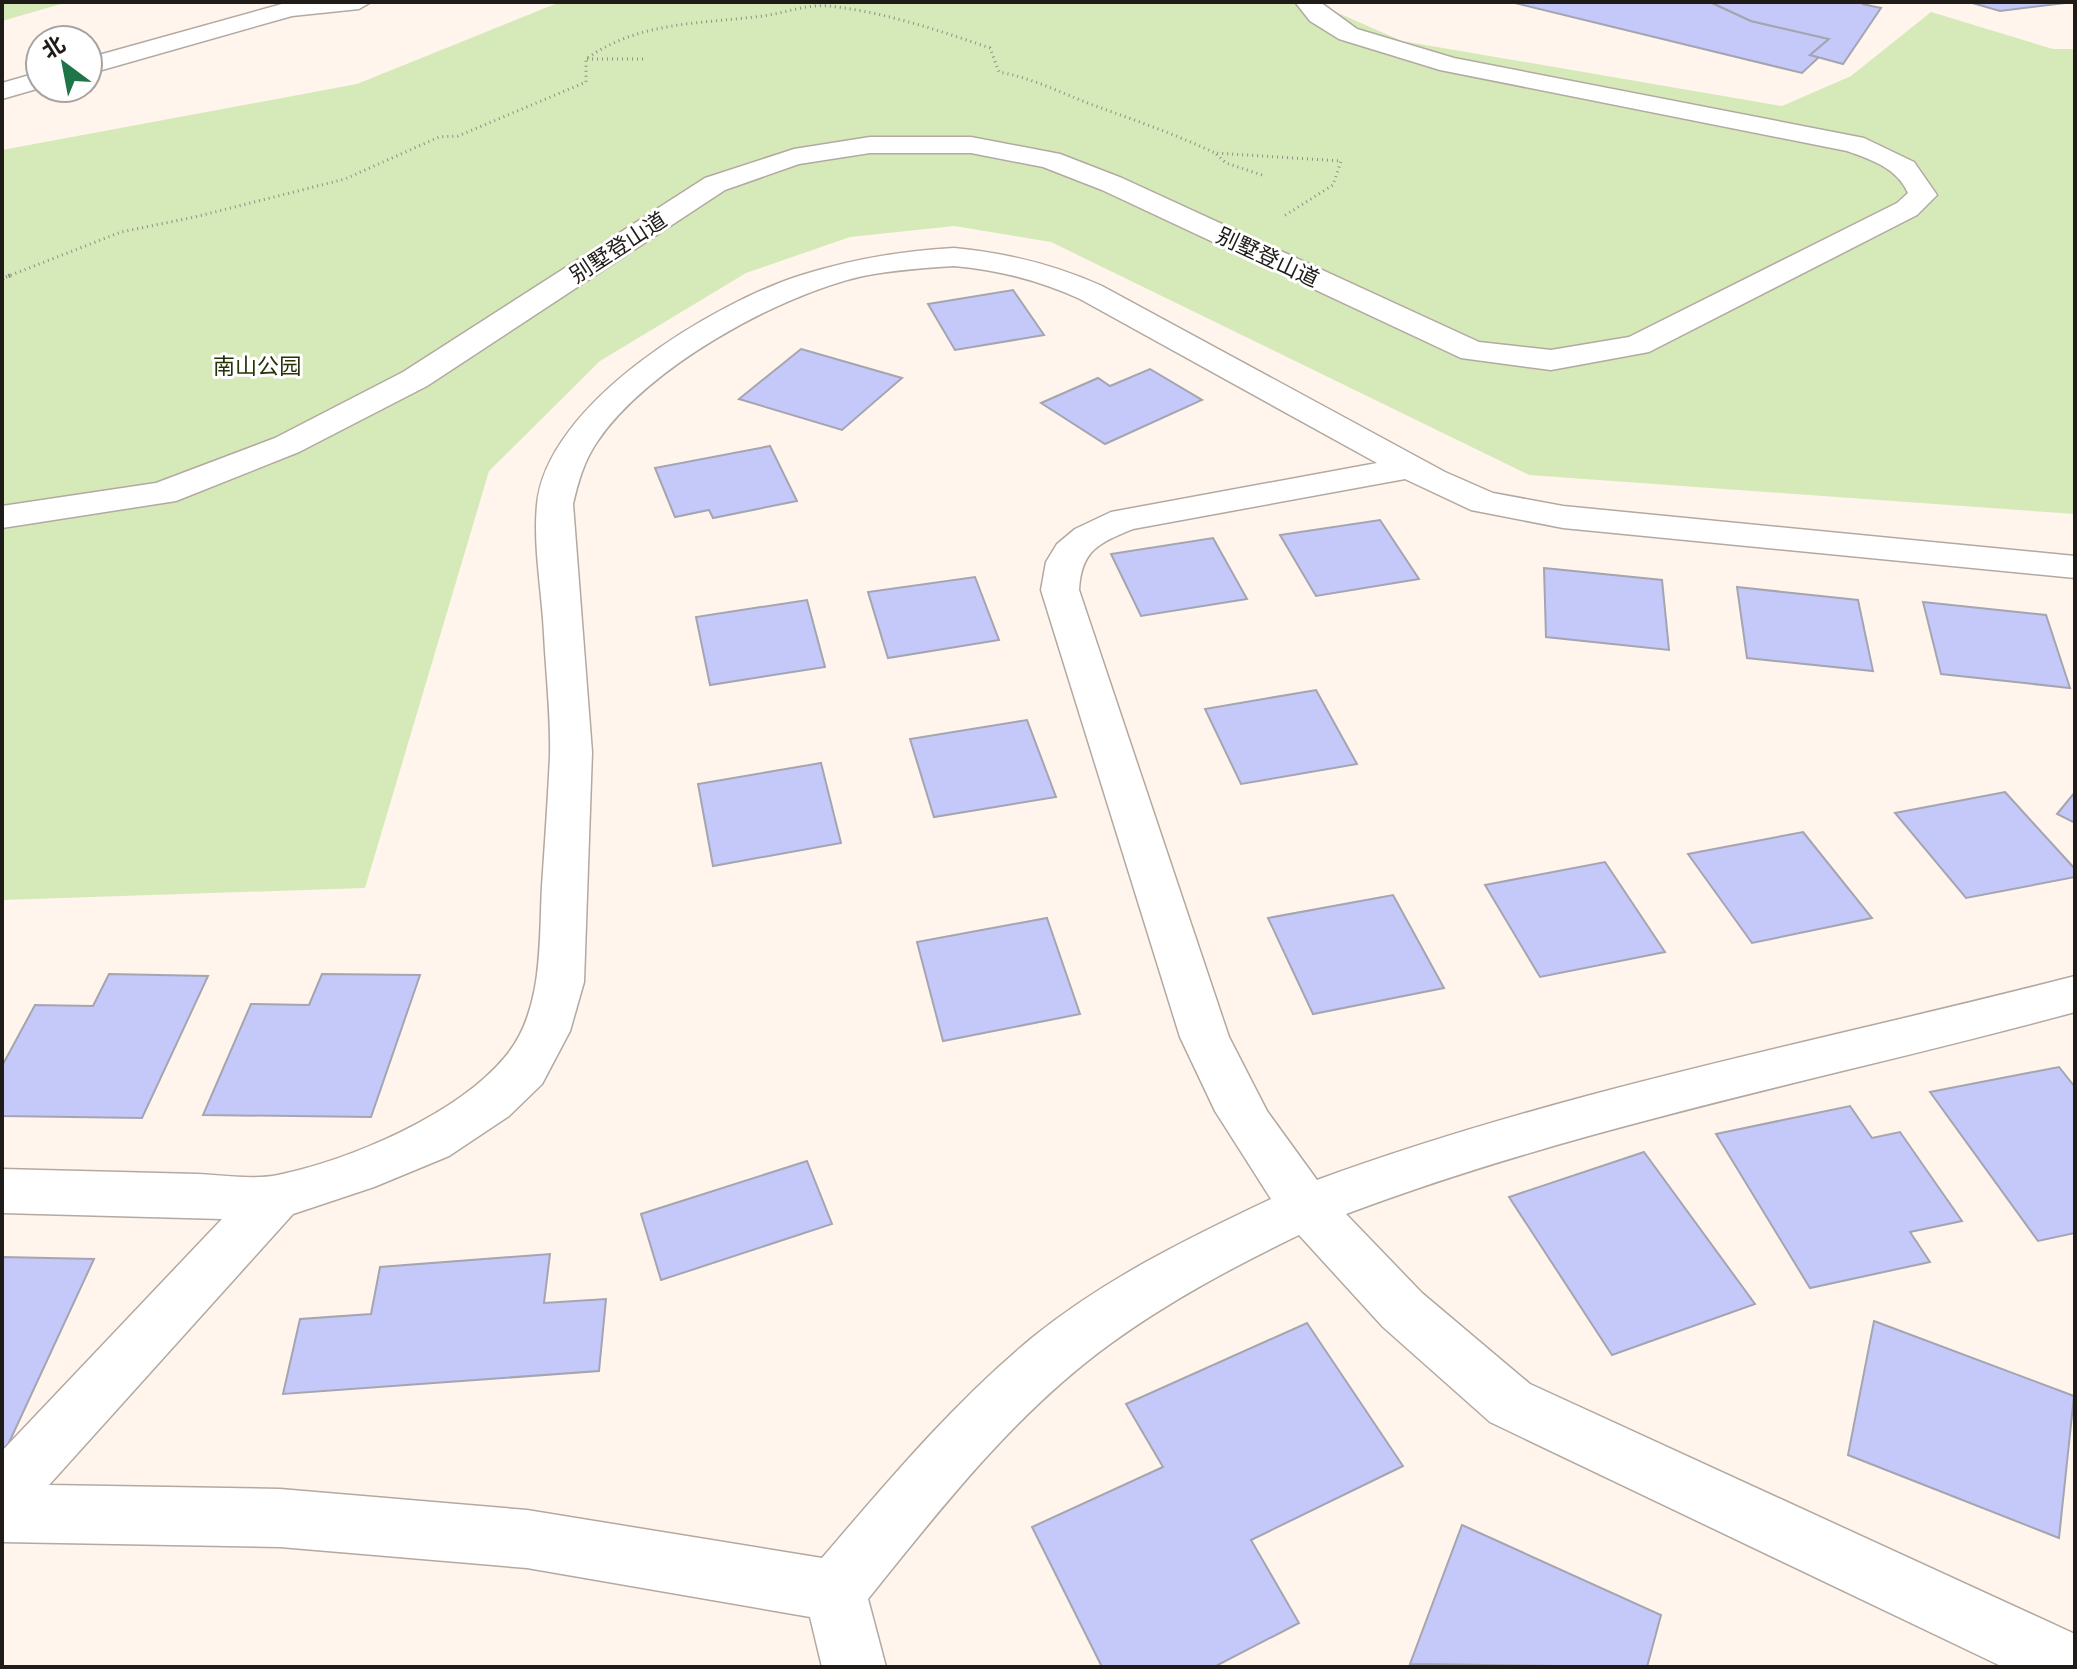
<svg xmlns="http://www.w3.org/2000/svg" width="2077" height="1669" font-family="'Golos Text','Noto Sans SC',sans-serif">
	<style>
		.green { fill: #d5eab8 }
		.building { fill: #c4c9fa; stroke: #a4a5b0; stroke-width: 2 }
		.lines { fill: none; stroke-linecap: round; stroke-linejoin: round }
		.minor-casing { stroke: #b2a9a1; stroke-width: 3 }
		.path-far1 { stroke: #948d88; stroke-width: 3; stroke-dasharray: 1 4; stroke-linecap: butt }
		.path { stroke: #948d88; stroke-width: 4; stroke-dasharray: 2 5; stroke-linecap: butt }
		.minor { fill: #fff; fill-rule: evenodd }
		.labels { text-anchor: middle; stroke-width: 6; stroke-linejoin: round; paint-order: stroke }
		.far-street-label { font-size: 22px; fill: #1f1b18; stroke: #fff }
		.far-park-label { font-size: 22px; fill: #253306; stroke: #fff }
	</style>
	<rect width="100%" height="100%" fill="#fff5ed"/>
	<g class="green">
		<path d="M2,2h66l-66,19z"/>
		<path d="M560,2h753l89,39 380,65 69,-30 80,-64 122,37h22v465l-546,-39 -478,-233 -97,-16 -104,11 -104,36 -146,88 -111,110 -124,417 -363,12v-750l355,-66z"/>
	</g>
	<g class="building">
		<path d="M1511,2h199l41,19 78,18 -19,16 9,2 -17,16z"/>
		<path d="M1710,2h172l-20,2 19,4 -38,56 -33,-9 19,-16 -78,-18z"/>
		<path d="M1969,2h105l-74,9z"/>
		<path d="M1013,290l31,45 -89,15 -27,-46z"/>
		<path d="M801,349l101,29 -60,52 -103,-31z"/>
		<path d="M1150,369l52,31 -97,44 -64,-41 57,-25 12,8z"/>
		<path d="M770,446l27,55 -84,17 -4,-8 -34,7 -20,-49z"/>
		<path d="M1380,520l39,59 -103,17 -36,-61z"/>
		<path d="M1213,538l34,61 -106,17 -30,-62z"/>
		<path d="M1544,568l118,12 7,70 -123,-13z"/>
		<path d="M975,577l24,63 -111,18 -20,-66z"/>
		<path d="M1737,587l121,13 15,71 -126,-13z"/>
		<path d="M807,600l18,67 -115,18 -14,-68z"/>
		<path d="M1923,602l123,13 24,73 -129,-14z"/>
		<path d="M1316,690l41,74 -116,20 -36,-75z"/>
		<path d="M1027,720l29,77 -122,20 -24,-78z"/>
		<path d="M821,763l20,80 -128,23 -15,-82z"/>
		<path d="M2005,792l70,77v8l-109,21 -71,-85z"/>
		<path d="M2075,792v31l-18,-9z"/>
		<path d="M1803,832l69,86 -120,25 -64,-89z"/>
		<path d="M1605,862l60,90 -125,25 -55,-92z"/>
		<path d="M1393,895l51,93 -131,26 -45,-96z"/>
		<path d="M1047,918l33,96 -137,27 -26,-99z"/>
		<path d="M109,974l99,2 -66,142 -140,-2v-50l33,-61 58,1z"/>
		<path d="M322,974l98,1 -49,142 -168,-2 48,-111 58,1z"/>
		<path d="M2059,1067l16,20v146l-37,8 -108,-149z"/>
		<path d="M1850,1106l22,32 28,-6 62,89 -52,11 20,30 -120,26 -94,-154z"/>
		<path d="M1644,1152l111,152 -143,51 -103,-158z"/>
		<path d="M807,1161l25,63 -171,56 -20,-66z"/>
		<path d="M550,1254l-6,49 62,-4 -7,72 -316,23 17,-75 71,-5 9,-47z"/>
		<path d="M2,1257l92,2 -87,188h-5z"/>
		<path d="M1874,1321l200,75 -15,142 -211,-83z"/>
		<path d="M1307,1323l96,143 -152,74 48,83 -85,44h-112l-70,-140 131,-60 -37,-63z"/>
		<path d="M1462,1525l199,90 -14,52 -237,-3z"/>
	</g>
	<g class="lines">
		<defs>
			<g id="minor">
				<path d="M289,2h82l-12,7 -67,7 -204,58v-16z"/>
				<path d="M1295,2h25l37,27 97,29 410,80 50,24 23,33 -20,20 -268,137 -98,18 -90,-12 -359,-168 -59,-23 -72,-14h-101l-71,11 -74,26 -298,196 -128,66 -123,49 -174,27v-22l154,-23 119,-45 128,-66 302,-194 89,-29 76,-12h101l89,17 62,24 357,164 72,8 78,-13 268,-134 11,-10c-11,-25 -36,-33 -61,-42l-407,-81 -101,-31 -29,-18z"/>
				<path d="M40,72v16l-38,11v-16z"/>
				<path d="M954,248c52,5 99,16 148,38l343,186 48,21 70,13 512,50v22l-512,-50 -92,-18 -66,-31 -272,50c-34,14 -52,21 -54,61l150,447 38,74 50,69c249,-91 502,-138 758,-204v36c-244,66 -492,113 -729,202l76,79 108,91 545,250v33h-72l-513,-245 -107,-95 -84,-92c-66,32 -130,66 -189,109 -95,69 -169,164 -242,255l18,68h-64l-12,-50 -283,-49 -247,-21 -278,-5v-91l220,-232 -220,-6v-44c65,2 130,3 195,5 25,1 56,6 81,1 72,-15 179,-60 227,-118 39,-46 34,-116 37,-171 3,-44 6,-87 8,-130 1,-40 -4,-82 -6,-122 -2,-42 -11,-88 -7,-129 9,-102 178,-203 265,-230 51,-16 99,-24 152,-27zM954,266c45,4 84,14 126,33l297,164 -266,49 -36,17 -18,15 -11,18 -5,28 139,447 35,74 56,88c-83,39 -166,80 -238,138 -79,65 -145,144 -211,221l-295,-48 -247,-21 -231,-4 244,-271 81,-27 75,-31 60,-40 33,-32 28,-53 14,-49 8,-230 -19,-248c5,-22 11,-43 24,-62 49,-74 181,-147 266,-166 30,-6 60,-8 91,-10z"/>
			</g>
		</defs>
		<use href="#minor" class="minor-casing"/>
		<g class="path-far1">
			<path d="M587,59h58"/>
			<path d="M1262,175l-36,-12 -11,-10 126,8 -8,24 -49,31"/>
			<path d="M6,277l115,-45 74,-15 150,-38 94,-42 19,-1 128,-54v-23c53,-38 114,-35 177,-43 22,-3 43,-12 66,-10 55,6 109,24 161,42l9,24c34,6 62,21 94,33 41,15 82,29 122,48"/>
		</g>
		<path class="path" d="M2,279l9,-4"/>
		<use href="#minor" class="minor"/>
	</g>
	<g class="labels">
		<g class="far-street-label">
			<text transform="translate(618 247) rotate(-33)" y="8">别墅登山道</text>
			<text transform="translate(1268 257) rotate(25)" y="8">别墅登山道</text>
		</g>
		<g class="far-park-label">
			<text x="257" y="374">南山公园</text>
		</g>
	</g>
	<rect width="2077" height="1669" fill="none" stroke="#1f1b18" stroke-width="8"/>
	<g transform="translate(64 64) rotate(328)"><circle r="38" fill="#ffffff" stroke="#a5a4a3" stroke-width="2"/>
	<path d="M0-6L14 30L0 20L-14 30Z" fill="#207548"/>
	<text y="-12" font-size="22" font-weight="bold" text-anchor="middle" fill="#1f1b18">北</text>
	</g>
</svg>
